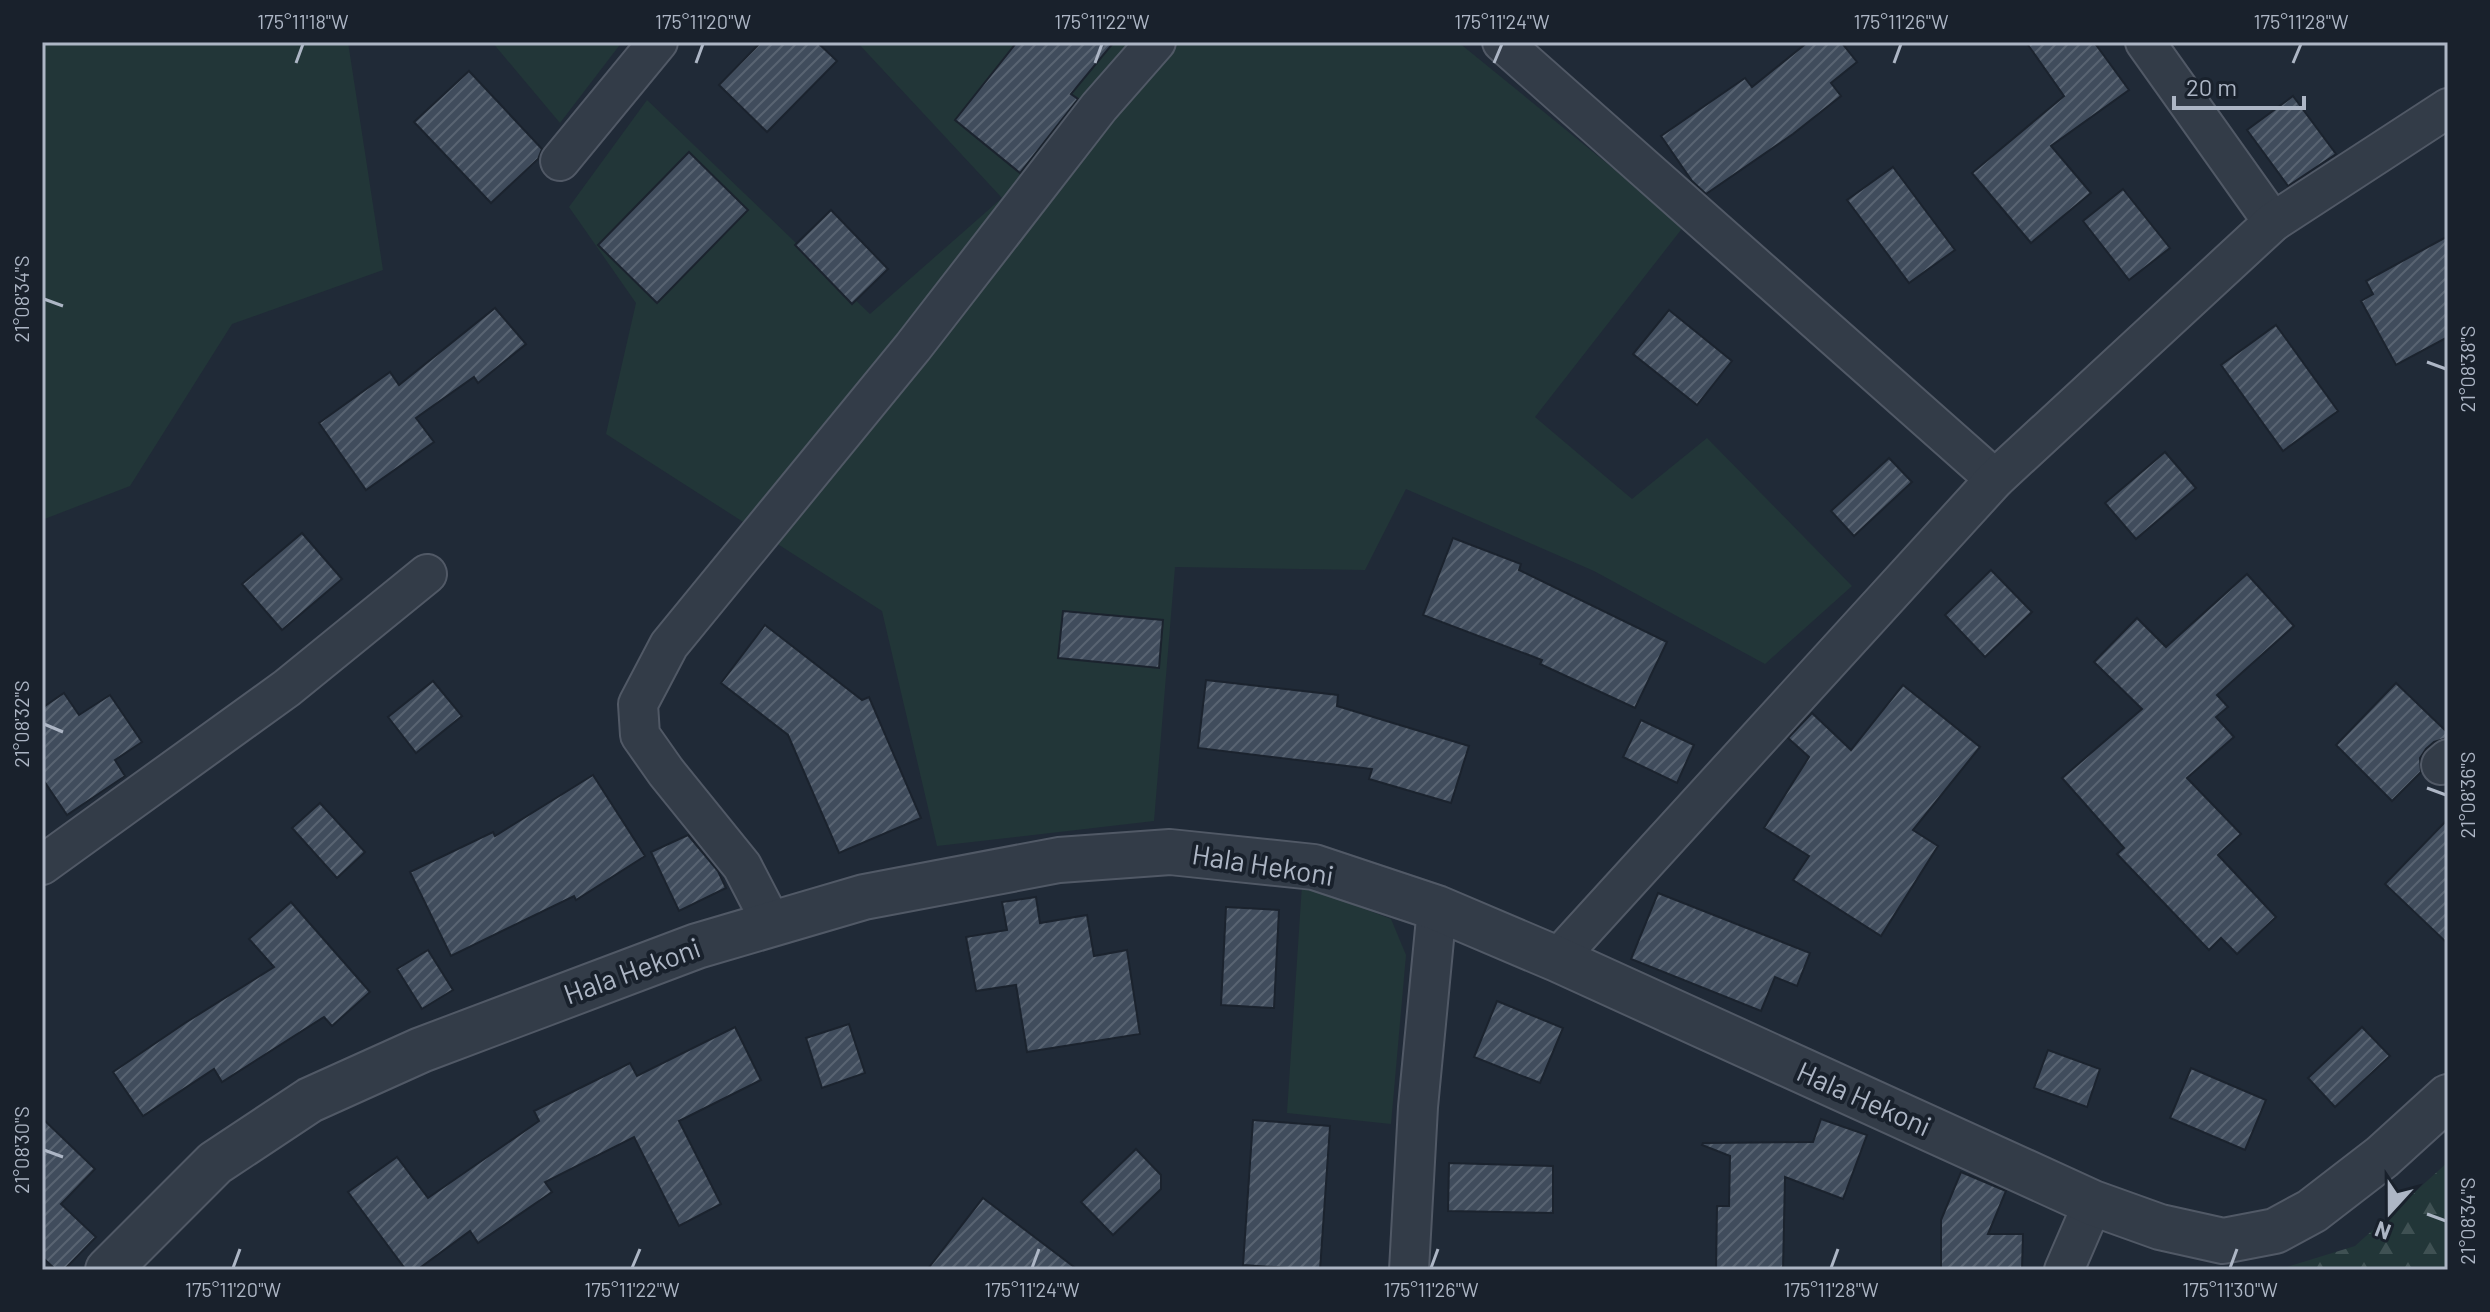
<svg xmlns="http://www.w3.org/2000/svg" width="2490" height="1312" font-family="Barlow,sans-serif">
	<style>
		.grass { fill: #223638 }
		.forest { fill: url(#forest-firs) }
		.building { fill: url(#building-hatch); stroke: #1b232e; stroke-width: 2 }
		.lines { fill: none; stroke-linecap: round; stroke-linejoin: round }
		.minor-casing { stroke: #515966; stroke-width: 42 }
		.tertiary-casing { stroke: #515966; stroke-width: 48 }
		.minor { stroke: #333c48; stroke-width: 38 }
		.tertiary { stroke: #333c48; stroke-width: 44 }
		.ticks { fill: none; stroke: #adb6c5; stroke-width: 3 }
		.labels { text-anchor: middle; stroke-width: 8; stroke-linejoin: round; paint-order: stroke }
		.street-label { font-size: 28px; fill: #adb6c5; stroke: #19212c }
		.neatline { fill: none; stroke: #adb6c5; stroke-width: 3 }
		.ticks-label { font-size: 20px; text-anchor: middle; fill: #adb6c5 }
	</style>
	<defs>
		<pattern id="forest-firs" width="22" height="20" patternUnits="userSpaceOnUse" patternTransform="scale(2)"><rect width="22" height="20" fill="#223638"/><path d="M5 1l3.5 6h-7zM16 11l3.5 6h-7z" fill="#3f5153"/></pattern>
		<pattern id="building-hatch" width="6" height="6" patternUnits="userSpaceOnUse" patternTransform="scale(2)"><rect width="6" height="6" fill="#404c5c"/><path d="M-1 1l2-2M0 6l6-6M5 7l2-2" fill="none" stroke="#596472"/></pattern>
	</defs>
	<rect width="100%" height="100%" fill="#202a37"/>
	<g class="grass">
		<path d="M42,42h306l35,228 -151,54 -102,162 -88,34z"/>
		<path d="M492,42h130l-62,81z"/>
		<path d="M857,42h601l226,184 -149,191 97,82 75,-61 145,148 -87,78 -171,-93 -188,-82 -41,81 -190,-3 -21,254 -217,25 -55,-235 -276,-177 30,-131 -67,-96 78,-107 223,214 132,-116z"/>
		<path d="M1302,885l89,34 15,36 -15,169 -104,-11z"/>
	</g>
	<path class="forest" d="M2448,1162v108h-171l78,-24z"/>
	<g class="building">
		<path d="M761,42h56l20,19 -70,71 -48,-47z"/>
		<path d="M1017,42h97l-43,52 7,5 -58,74 -65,-53z"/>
		<path d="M1808,42h33l16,20 -26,21 10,13 -48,38 -87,60 -14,-13 -31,-45 84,-58 7,9z"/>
		<path d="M2026,42h68l35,48 -78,56 40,47 -60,50 -59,-70 92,-77z"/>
		<path d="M469,71l73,78 -4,10 -47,44 -77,-81z"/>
		<path d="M2293,96l43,58 -48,32 -41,-56z"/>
		<path d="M689,152l59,58 -91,93 -59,-58z"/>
		<path d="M1893,167l62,83 -46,33 -62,-83z"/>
		<path d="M2123,189l47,59 -41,32 -46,-59z"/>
		<path d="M831,210l57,59 -36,35 -57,-59z"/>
		<path d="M2448,236v101l-52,28 -35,-64 12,-7 -7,-13z"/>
		<path d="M495,308l31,36 -48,39 -4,-6 -58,41 18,24 -68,48 -47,-67 71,-51 9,13z"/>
		<path d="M1669,310l63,51 -35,44 -64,-51z"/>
		<path d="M2276,325l62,86 -55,40 -62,-86z"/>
		<path d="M2165,452l31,36 -60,51 -31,-36z"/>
		<path d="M1889,458l23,24 -58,54 -23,-25z"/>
		<path d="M302,533l40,46 -60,51 -40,-46z"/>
		<path d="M1453,538l68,26 -2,6 148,72 -32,66 -95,-44 2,-4 -119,-45z"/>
		<path d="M1991,570l41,42 -47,45 -40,-42z"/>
		<path d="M2247,574l47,52 -77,69 11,12 -12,10 18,20 -47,41 54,56 -23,21 58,62 -39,37 -16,-16 -12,12 -92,-96 7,-6 -62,-70 80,-69 -48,-47 43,-44 29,29z"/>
		<path d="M1063,611l100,9 -4,48 -101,-10z"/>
		<path d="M765,625l97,75 7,-3 52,121 -82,35 -51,-118 -67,-52z"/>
		<path d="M1206,680l132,15 -1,11 132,40 -18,57 -82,-24 3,-10 -174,-21z"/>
		<path d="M433,681l29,35 -46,37 -28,-36z"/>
		<path d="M2396,683l52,50v5l-14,4 -8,7 -6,9 1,14 -29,29 -56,-56z"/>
		<path d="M1903,685l77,62 -67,83 25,16 -57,90 -88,-56 16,-24 -45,-28 45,-71 -21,-19 24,-25 39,37z"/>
		<path d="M64,693l15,22 31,-20 32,47 -27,18 10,16 -58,39 -25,-37v-70z"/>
		<path d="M1641,720l53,25 -17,38 -54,-26z"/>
		<path d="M593,775l52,81 -69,44 -2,-4 -123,60 -41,-84 83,-40 2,4z"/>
		<path d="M320,803l45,49 -28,26 -45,-50z"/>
		<path d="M2448,819v125l-63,-60z"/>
		<path d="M688,835l30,36 8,17 -47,23 -28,-59z"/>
		<path d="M1658,893l152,60 -13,33 -22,-9 -14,34 -130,-52z"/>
		<path d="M1036,897l4,26 47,-8 7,41 33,-6 13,84 -113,18 -11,-67 -40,6 -10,-54 41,-7 -5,-28z"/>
		<path d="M291,902l79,90 -38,34 -8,-9 -102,65 -8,-13 -71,47 -30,-44 72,-49 89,-56 -25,-28z"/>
		<path d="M1226,907l53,3 -5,98 -53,-3z"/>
		<path d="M428,950l25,40 -31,19 -25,-40z"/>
		<path d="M1497,1001l66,27 -23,55 -66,-26z"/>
		<path d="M849,1024l16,49 -43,15 -16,-50z"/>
		<path d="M735,1027l26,53 -82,41 42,83 -42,22 -45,-89 -89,45 7,10 -74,51 -8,-12 -53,39h-11l-58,-78 49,-35 31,41 111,-77 -5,-10 96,-48 7,13z"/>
		<path d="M2362,1027l28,29 -55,51 -27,-29z"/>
		<path d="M2048,1050l52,19 -13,38 -53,-19z"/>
		<path d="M2191,1068l75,32 -21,50 -75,-32z"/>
		<path d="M42,1118l53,51 -34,35 35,33 -32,33h-8l-14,-13z"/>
		<path d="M1821,1119l46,16 -24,64 -58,-22 -2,93h-67l1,-64h12l1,-50 -28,-11 1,-2 110,-1z"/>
		<path d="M1253,1120l77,6 -10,144 -77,-5z"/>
		<path d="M1136,1149l25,26v14l-48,46 -32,-33z"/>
		<path d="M1449,1163l104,3v47l-105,-2z"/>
		<path d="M1961,1172l45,19 -18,43h35l-1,36h-81v-50z"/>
		<path d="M983,1198l95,72h-151z"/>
	</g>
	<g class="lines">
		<defs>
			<g id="minor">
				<path d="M1502,42l493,437"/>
				<path d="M2145,42l128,180"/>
				<path d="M560,161l98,-119"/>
				<path d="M2441,765l7,-6"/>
				<path d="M42,865l245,-177 140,-114"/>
				<path d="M772,924l-30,-58 -76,-94 -26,-37 -2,-31 31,-59 244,-298 186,-240 57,-65"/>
				<path d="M1557,959l438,-480 278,-257 175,-114"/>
				<path d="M1409,1270l9,-163 19,-199"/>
				<path d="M2064,1270l29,-67"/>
			</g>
			<path id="tertiary" d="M108,1270l107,-107 95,-63 111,-50 276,-104 167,-49 195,-37 111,-8 144,15 123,41 120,51 536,244 67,24 63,14 52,-10 37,-20 70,-54 66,-60"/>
		</defs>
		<use href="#minor" class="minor-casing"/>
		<use href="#tertiary" class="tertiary-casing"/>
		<use href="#minor" class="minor"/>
		<use href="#tertiary" class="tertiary"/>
	</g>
	<path class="ticks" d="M296,63l7,-19M696,63l7,-19M1095,63l7,-19M1494,63l8,-19M1894,63l7,-19M2293,63l8,-19M44,299l19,7M2427,362l19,7M44,724l19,8M2427,788l19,7M44,1150l19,7M2427,1214l19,7M233,1268l7,-19M632,1268l8,-19M1032,1268l7,-19M1431,1268l7,-19M1831,1268l7,-19M2230,1268l7,-19"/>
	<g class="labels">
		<g class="street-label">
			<text transform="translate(1263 865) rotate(9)" y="10">Hala Hekoni</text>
			<text transform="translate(632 971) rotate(-20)" y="10">Hala Hekoni</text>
			<text transform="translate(1864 1099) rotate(24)" y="10">Hala Hekoni</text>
		</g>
	</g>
	<rect width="2490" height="1312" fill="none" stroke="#19212c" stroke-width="88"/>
	<g transform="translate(2390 1212) rotate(201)" stroke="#19212c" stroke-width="6" paint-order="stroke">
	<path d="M0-6L14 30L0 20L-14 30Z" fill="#adb6c5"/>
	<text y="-12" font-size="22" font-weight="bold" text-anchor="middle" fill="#adb6c5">N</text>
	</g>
	<path d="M2174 96v12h130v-12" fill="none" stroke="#adb6c5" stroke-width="4"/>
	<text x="2186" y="96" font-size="24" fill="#adb6c5" stroke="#19212c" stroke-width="6" paint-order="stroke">20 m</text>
	<rect x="44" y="44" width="2402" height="1224" class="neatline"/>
	<g class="ticks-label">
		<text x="303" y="29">175°11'18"W</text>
		<text x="703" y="29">175°11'20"W</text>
		<text x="1102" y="29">175°11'22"W</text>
		<text x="1502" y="29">175°11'24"W</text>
		<text x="1901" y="29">175°11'26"W</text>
		<text x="2301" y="29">175°11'28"W</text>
		<text transform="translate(22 299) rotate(-90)" y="7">21°08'34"S</text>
		<text transform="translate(2468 369) rotate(-90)" y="7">21°08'38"S</text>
		<text transform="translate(22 724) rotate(-90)" y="7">21°08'32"S</text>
		<text transform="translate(2468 795) rotate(-90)" y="7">21°08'36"S</text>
		<text transform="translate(22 1150) rotate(-90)" y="7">21°08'30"S</text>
		<text transform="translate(2468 1221) rotate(-90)" y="7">21°08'34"S</text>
		<text x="233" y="1297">175°11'20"W</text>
		<text x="632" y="1297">175°11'22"W</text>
		<text x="1032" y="1297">175°11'24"W</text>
		<text x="1431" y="1297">175°11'26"W</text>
		<text x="1831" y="1297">175°11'28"W</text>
		<text x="2230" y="1297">175°11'30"W</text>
	</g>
</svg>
